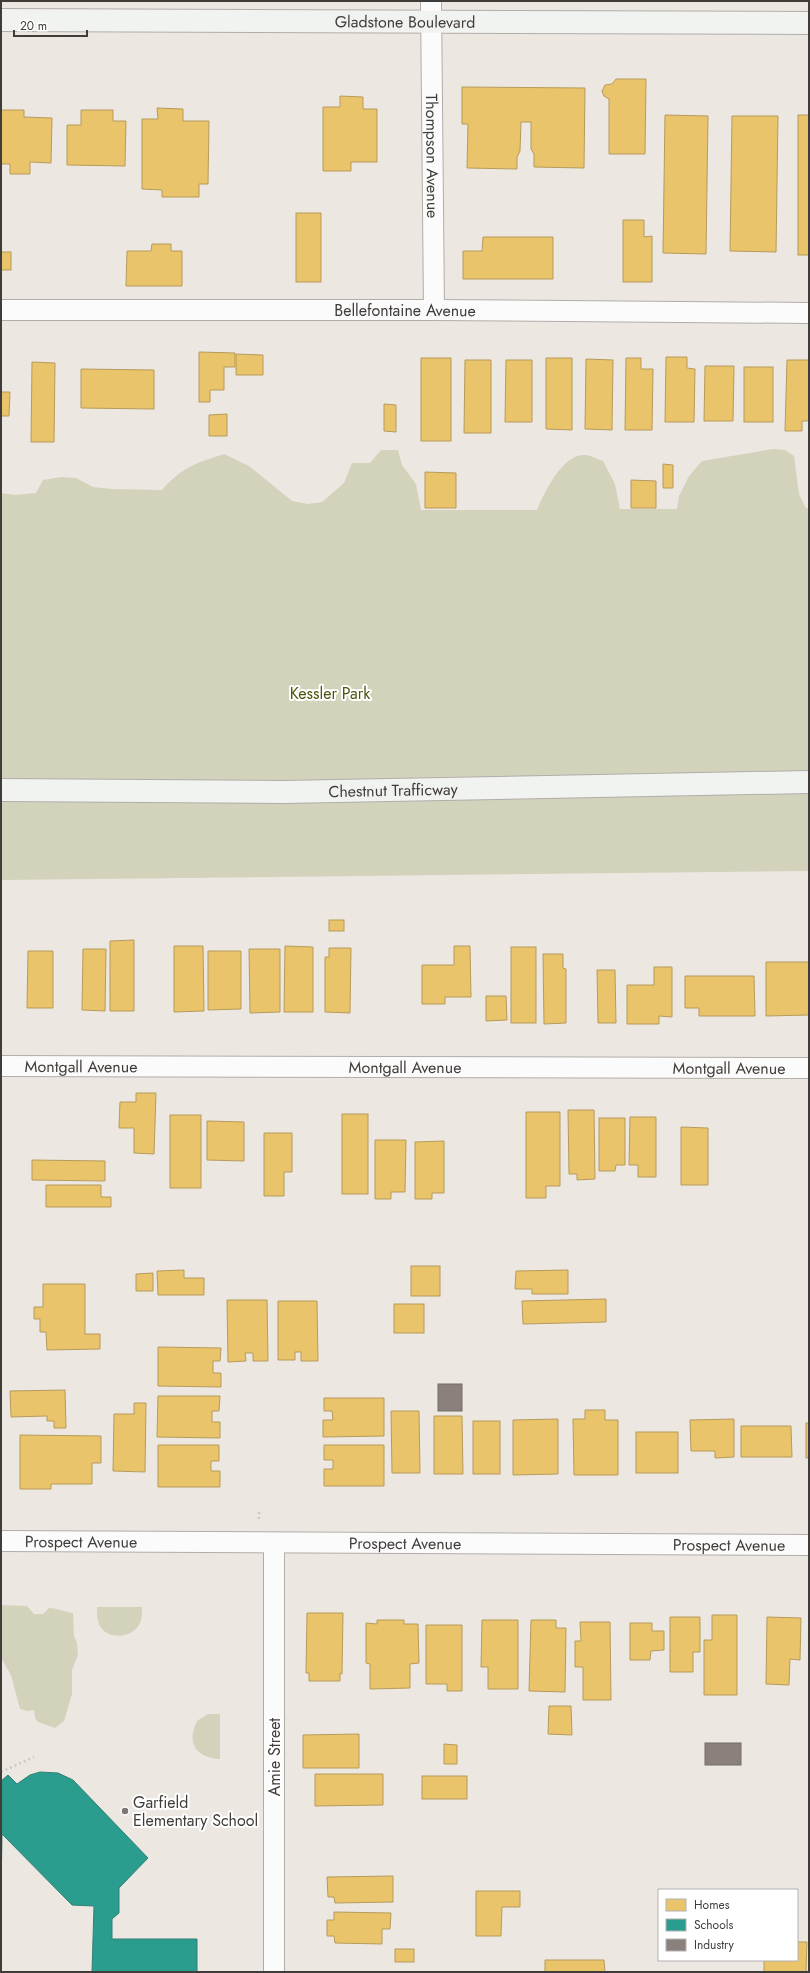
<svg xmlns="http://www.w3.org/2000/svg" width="810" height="1973" font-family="Jost,sans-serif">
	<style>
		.green { fill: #d3d3bc }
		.homes { fill: #e9c46a; stroke: #b69b5b }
		.schools { fill: #2a9d8f; stroke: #318075 }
		.industry { fill: #8a817c; stroke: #746c68 }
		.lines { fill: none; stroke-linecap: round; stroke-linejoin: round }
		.street-casing { stroke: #b1ada9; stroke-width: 22 }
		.secondary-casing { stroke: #b1ada9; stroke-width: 24 }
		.path { stroke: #cbc9c8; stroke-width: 2.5; stroke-dasharray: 2 3; stroke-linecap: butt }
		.street { stroke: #fcfbfb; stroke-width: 20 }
		.secondary { stroke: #f1f3f1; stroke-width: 22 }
		.poi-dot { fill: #7d7874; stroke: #fff; stroke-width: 1.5 }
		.labels { text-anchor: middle; stroke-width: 4; stroke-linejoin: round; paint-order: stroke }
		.street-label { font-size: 16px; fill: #403c39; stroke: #fff }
		.park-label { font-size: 16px; fill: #4e540f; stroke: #fff }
		.poi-label { font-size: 16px; fill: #403c39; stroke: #fff; text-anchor: start }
	</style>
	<rect width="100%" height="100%" fill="#ede7e2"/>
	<g class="green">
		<path d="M773,449l12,1 9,6 5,38 7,14h3v363l-808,9v-387l14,2 21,-2 7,-13 18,-3 15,1 17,9 19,2 50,1c20,-23 34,-27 62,-36l25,12 43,35 16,3 14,-2 22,-19 8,-20h18l11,-13h17l4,15 14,19 5,26h116c7,-17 26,-57 48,-55 5,0 12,4 18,6l12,23 5,25h57l2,-13 10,-20 13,-15z"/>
		<path d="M1,1605l26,1 7,8h9l6,-6c9,0 15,4 24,5l1,23 3,7 1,12 -6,15v24l-8,27 -9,7 -17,-6 -3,-4 -1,-8 -7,1 -7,-2 -9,-34 -10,-17z"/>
		<path d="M97,1607h45c0,6 0,11 -2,16 -6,13 -25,17 -36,8 -7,-6 -7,-15 -7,-24z"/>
		<path d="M208,1714h12v45c-24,-1 -34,-16 -23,-38z"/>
	</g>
	<g class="homes">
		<path d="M616,79h30l-1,75h-36v-55l-5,-3 -2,-5 3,-6 7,-1z"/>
		<path d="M462,87l123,1 -1,80 -50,-1v-13l-3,-5v-27h-10l-1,29 -3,6v12l-50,-1 1,-44h-6z"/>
		<path d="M340,96l23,1v12h14v53h-26v9h-28v-64h17z"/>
		<path d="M157,108l26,1v12h26l-1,63h-9v13h-37v-7l-20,-1v-70h16z"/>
		<path d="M1,110h23v7l28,1 -1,45 -21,-1v12h-20v-10h-9z"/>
		<path d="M81,110h32v11h13l-1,45 -58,-1v-40h14z"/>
		<path d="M665,115l43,1 -2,138 -43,-1z"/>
		<rect x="798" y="115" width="11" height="140"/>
		<path d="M732,116h46l-2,136 -46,-1z"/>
		<rect x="296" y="213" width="25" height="69"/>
		<path d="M623,220h21v17l8,-1v46h-29z"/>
		<path d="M483,237h70v42h-90v-28h19z"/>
		<path d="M152,244h19v7h11v35h-56l1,-35h24z"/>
		<rect x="1" y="252" width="10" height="18"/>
		<path d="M199,352l36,1v14h-11v23h-14v12h-11z"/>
		<path d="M236,354l27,1v20h-27z"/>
		<path d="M666,357h21v11l8,1 -1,53h-29z"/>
		<rect x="421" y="358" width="30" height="83"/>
		<path d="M546,358h26v72l-26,-1z"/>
		<path d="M626,358h15v11h12l-1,61h-27z"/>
		<path d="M586,359l27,1 -1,70 -27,-1z"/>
		<path d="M465,360h26v73h-27z"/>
		<path d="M506,360h26v62h-27z"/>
		<path d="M787,360h22v61h-7v10h-17z"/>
		<path d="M32,362l23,1 -1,79h-23z"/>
		<path d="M705,366h29l-1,55h-29z"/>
		<rect x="744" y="367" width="29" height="55"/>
		<path d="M81,369l73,1v39l-73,-1z"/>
		<path d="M1,392h9l-1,24h-8z"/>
		<path d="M384,404l12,1v27l-12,-1z"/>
		<path d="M227,414v22h-18v-21z"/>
		<path d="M663,464l10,1v23h-10z"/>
		<path d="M425,472l31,1v35h-31z"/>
		<path d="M631,480l25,1v27h-25z"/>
		<rect x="329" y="920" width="15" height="11"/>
		<path d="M134,940v71h-24v-70z"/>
		<path d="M174,946h29l1,65 -30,1z"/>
		<path d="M285,946l28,1v65h-29z"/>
		<path d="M454,946h16l1,51h-26v7h-23v-39h32z"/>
		<rect x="511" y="947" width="25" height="76"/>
		<path d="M329,948h22l-1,65 -25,-1v-55h4z"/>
		<path d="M83,949h23l-1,62 -23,-1z"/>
		<path d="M249,949h31v63l-30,1z"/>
		<path d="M28,951h25v57h-26z"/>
		<path d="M208,951h33v58l-33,1z"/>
		<path d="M543,954h20v14l3,1v54l-22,1z"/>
		<path d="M766,962h43v53l-43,1z"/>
		<path d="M654,967h18v50l-13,-1v8h-32v-39h27z"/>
		<path d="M597,970h18l1,53h-18z"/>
		<path d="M685,976h69l1,40h-56v-8h-14z"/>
		<path d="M486,996h20l1,24 -21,1z"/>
		<path d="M136,1093h20l-2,61 -20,-1v-25h-15l1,-26h16z"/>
		<path d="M568,1110h26l1,69 -18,1v-6h-8z"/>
		<path d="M526,1112h34v74h-14v12h-20z"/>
		<rect x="342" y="1114" width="26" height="80"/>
		<rect x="170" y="1115" width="31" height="73"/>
		<path d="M630,1117h26v60h-18v-12h-9z"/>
		<path d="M599,1118h26v47h-9l-1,6h-16z"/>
		<path d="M207,1121l37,1v39l-37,-1z"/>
		<path d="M681,1127l27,1v57h-27z"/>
		<path d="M264,1133h28v39h-8v24h-20z"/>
		<path d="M375,1140h31l-1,52h-14v7h-16z"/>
		<path d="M444,1141v52h-12v6h-17v-57z"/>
		<path d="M32,1160l73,1v20l-73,-1z"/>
		<path d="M46,1185h55v12h10v10h-65z"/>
		<rect x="411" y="1266" width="29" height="30"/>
		<path d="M184,1270v8h20v17h-46l-1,-24z"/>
		<path d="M568,1270v24h-36v-5h-17l1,-18z"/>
		<path d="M153,1273v18h-17v-17z"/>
		<path d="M43,1284h42v50h15v15l-53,1 -1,-18h-6v-13h-6v-12h9z"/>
		<path d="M606,1299v23l-83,2 -1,-23z"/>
		<path d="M227,1300h40l1,61h-15v-8h-8l1,8 -18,1z"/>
		<path d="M278,1301h39l1,60h-17v-9h-6v8h-17z"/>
		<rect x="394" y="1304" width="30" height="29"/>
		<path d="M158,1347l63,1 -1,13h-7v12h8v14l-63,-1z"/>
		<path d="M65,1390l1,38h-12v-7h-7v-5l-36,1 -1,-26z"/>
		<path d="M158,1396h62l-1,15h-7v11h8v16l-63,-1z"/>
		<path d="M324,1398h60v38l-61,1v-17h10l-1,-9h-8z"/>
		<path d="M134,1403h12l-1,69 -32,-1 1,-57h20z"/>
		<path d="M585,1410h20v10h13v55h-44l-1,-56h12z"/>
		<path d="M391,1411h28l1,62h-28z"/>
		<path d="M434,1416h28l1,58h-29z"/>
		<path d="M558,1419v55l-45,1v-55z"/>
		<path d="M734,1419v38l-19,1v-7h-24l-1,-31z"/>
		<rect x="473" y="1421" width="27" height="53"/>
		<rect x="806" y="1423" width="3" height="35"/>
		<path d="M741,1426h50l1,31h-51z"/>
		<rect x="636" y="1432" width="42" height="41"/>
		<path d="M20,1435l81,1v27h-9v21h-41v5h-31z"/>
		<path d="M158,1445h61v16h-8v10h9v16h-62z"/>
		<path d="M324,1445h60v41h-60v-17h9v-9h-9z"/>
		<path d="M307,1613h36l-1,61 -2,-1v8h-31v-8h-3z"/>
		<path d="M712,1615h25v80h-33v-55h8z"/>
		<path d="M670,1617h30v35h-7v20h-23z"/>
		<path d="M767,1617l34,1 -1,42 -10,-1 -1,26 -23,-1z"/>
		<path d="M377,1620h27v4h14l1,39 -9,1v24l-40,1v-25l-4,-1v-40l11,1z"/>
		<path d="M482,1620h36v69h-30v-22h-7z"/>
		<path d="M531,1620h25v8h10l-1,64 -36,-1z"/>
		<path d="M580,1622h30l1,78h-28v-33h-8v-26h6z"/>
		<path d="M630,1623h22v8h12v19l-13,1 -1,9h-20z"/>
		<path d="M426,1625h36v66h-15v-7h-21z"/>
		<path d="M549,1706h22l1,29 -24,-1z"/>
		<path d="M359,1734v34h-56v-33z"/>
		<path d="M444,1744l13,1v19h-13z"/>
		<path d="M315,1774h68v31l-68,1z"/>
		<rect x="422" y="1776" width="45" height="23"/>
		<path d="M393,1876v26l-58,1 -1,-6h-6l-1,-20z"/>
		<path d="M476,1891h44v16h-18l-1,29h-25z"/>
		<path d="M334,1912l57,1 -1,16h-8v15l-47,-1 -1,-7h-7v-16h7z"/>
		<path d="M797,1942h10l-1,30h-42v-12h33z"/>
		<rect x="395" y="1949" width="19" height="13"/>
		<path d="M545,1960h59l1,12h-60z"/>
	</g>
	<path class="schools" d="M40,1772l18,1 15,7 75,78 -29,30v25l-7,6v20h85v33h-105l2,-66 -22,-1 -70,-71 -1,58v-111l7,-6 9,9 13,-9z"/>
	<g class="industry">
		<rect x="438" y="1384" width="24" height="27"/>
		<rect x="705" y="1743" width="36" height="22"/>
	</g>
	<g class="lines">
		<defs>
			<g id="street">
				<path id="s1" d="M431,1l3,309"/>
				<path id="s2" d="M1,310h433l375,3"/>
				<path id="s3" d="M1,1066l808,2"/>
				<path id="s4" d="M1,1541l808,4"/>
				<path d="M274,1972v-429"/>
			</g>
			<g id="secondary">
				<path id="s5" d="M1,20l808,3"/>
				<path id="s6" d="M1,790l282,2 526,-10"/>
			</g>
		</defs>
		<use href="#street" class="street-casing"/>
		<use href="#secondary" class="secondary-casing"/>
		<g class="path">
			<path d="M259,1519v-9"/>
			<path d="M1,1772l33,-15"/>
		</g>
		<use href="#street" class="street"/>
		<use href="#secondary" class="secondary"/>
	</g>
	<circle class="poi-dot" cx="125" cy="1811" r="4"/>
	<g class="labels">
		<g class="street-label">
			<text dy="6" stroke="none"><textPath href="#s5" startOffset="404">Gladstone Boulevard</textPath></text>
			<text dy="6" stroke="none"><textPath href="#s1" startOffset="155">Thompson Avenue</textPath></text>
			<text dy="6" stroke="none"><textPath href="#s2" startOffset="404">Bellefontaine Avenue</textPath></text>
			<text dy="6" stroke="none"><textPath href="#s6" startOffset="392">Chestnut Trafficway</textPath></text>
			<text dy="6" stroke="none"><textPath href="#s3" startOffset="80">Montgall Avenue</textPath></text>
			<text dy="6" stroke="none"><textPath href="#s3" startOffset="404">Montgall Avenue</textPath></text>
			<text dy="6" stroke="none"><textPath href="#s3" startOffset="728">Montgall Avenue</textPath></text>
			<text dy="6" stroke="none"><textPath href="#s4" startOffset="80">Prospect Avenue</textPath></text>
			<text dy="6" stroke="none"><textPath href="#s4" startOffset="404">Prospect Avenue</textPath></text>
			<text dy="6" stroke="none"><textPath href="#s4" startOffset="728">Prospect Avenue</textPath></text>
			<text transform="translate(274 1757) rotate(-90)" y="6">Amie Street</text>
		</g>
		<g class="park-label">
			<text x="330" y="699">Kessler Park</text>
		</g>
		<g class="poi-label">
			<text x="133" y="1808">Garfield<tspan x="133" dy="18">Elementary School</tspan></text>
		</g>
	</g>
	<rect width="810" height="1973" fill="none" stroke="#403c39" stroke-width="4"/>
	<rect x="658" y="1889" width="140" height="72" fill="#ffffff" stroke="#b3b1b0"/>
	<rect x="666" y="1899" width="20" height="12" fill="#e9c46a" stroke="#b3b1b0"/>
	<text x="694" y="1909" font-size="12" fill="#403c39">Homes</text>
	<rect x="666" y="1919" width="20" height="12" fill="#2a9d8f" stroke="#b3b1b0"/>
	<text x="694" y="1929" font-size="12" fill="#403c39">Schools</text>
	<rect x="666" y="1939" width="20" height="12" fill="#8a817c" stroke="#b3b1b0"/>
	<text x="694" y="1949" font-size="12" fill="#403c39">Industry</text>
	<path d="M14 30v6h73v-6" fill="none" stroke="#403c39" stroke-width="2"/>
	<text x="20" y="30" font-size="12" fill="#403c39" stroke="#ffffff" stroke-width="3" paint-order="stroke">20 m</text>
</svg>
